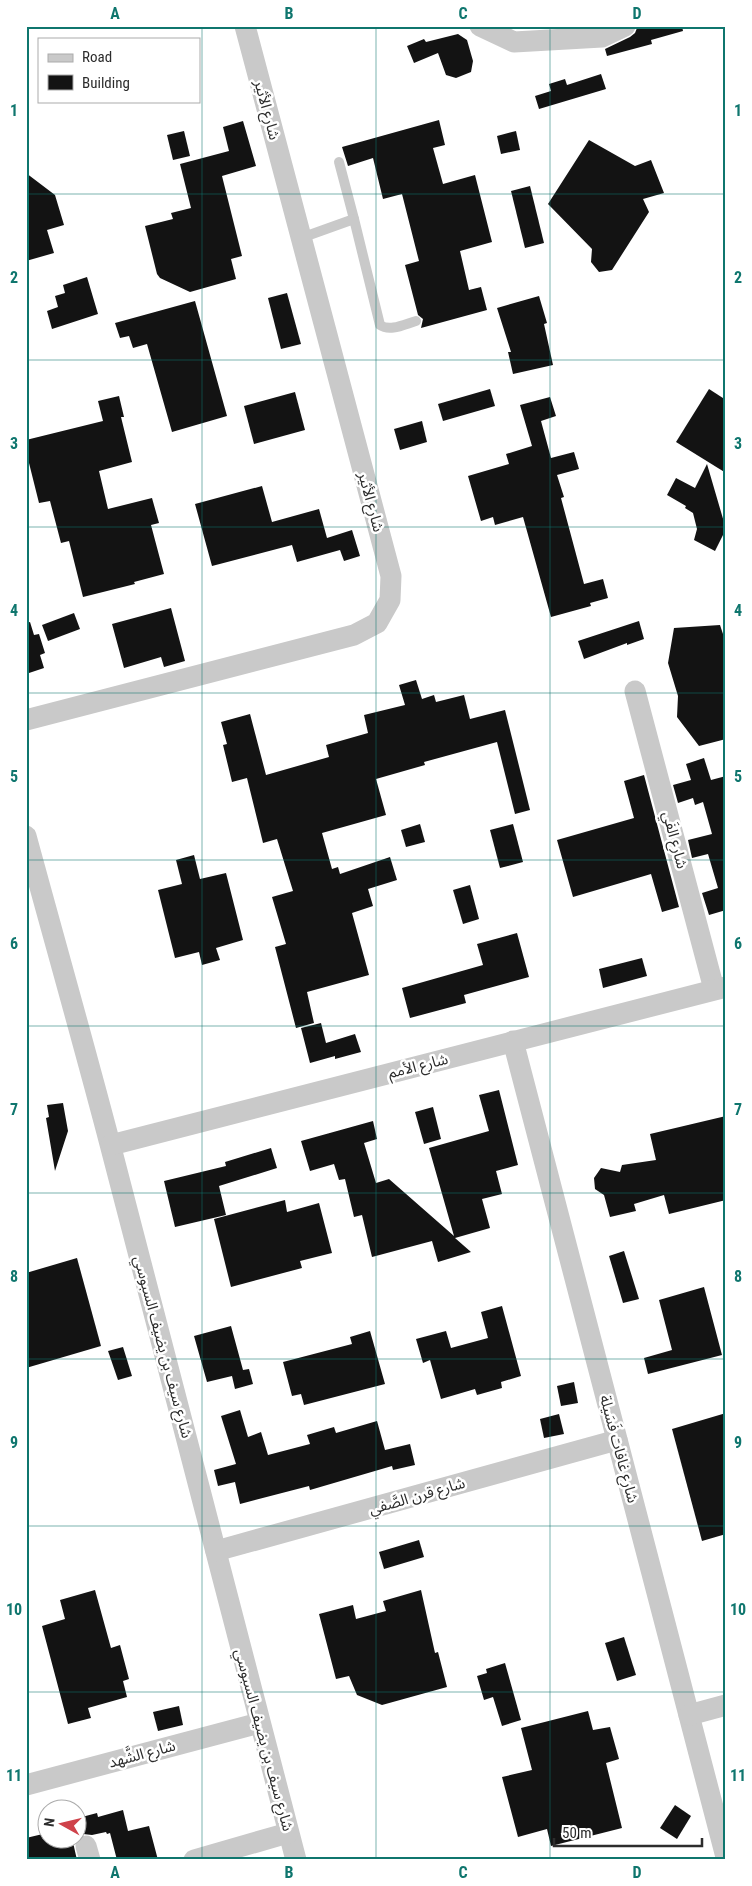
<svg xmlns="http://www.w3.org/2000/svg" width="752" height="1886" font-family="'Roboto Condensed','Noto Sans Arabic',sans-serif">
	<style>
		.building { fill: #131313 }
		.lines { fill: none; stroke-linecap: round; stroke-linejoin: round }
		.service { stroke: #c9c9c9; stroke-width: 10 }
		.minor { stroke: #c9c9c9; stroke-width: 21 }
		.grid { fill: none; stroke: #0f766e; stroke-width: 1; stroke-opacity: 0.55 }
		.labels { text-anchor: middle; stroke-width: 5; stroke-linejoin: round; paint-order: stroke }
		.street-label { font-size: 15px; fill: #2c2c2c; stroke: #fff }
		.neatline { fill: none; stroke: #0f766e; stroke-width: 2 }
		.grid-label { font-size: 16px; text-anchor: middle; font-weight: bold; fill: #0f766e }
	</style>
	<rect width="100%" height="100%" fill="#fff"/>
	<g class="building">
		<path d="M642,26h40l1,5 -32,9 1,4 -45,12 -2,-7 25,-12 5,-4 2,-5z"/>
		<path d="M458,34l9,6 6,21 -2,11 -15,6 -10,-3 -8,-22 -24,10 -7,-17 17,-7 2,3z"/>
		<path d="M601,74l5,15 -67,20 -4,-13 16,-5 -2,-7 16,-5 2,6z"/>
		<path d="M439,120l6,25 -12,3 10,36 32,-9 17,67 -32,9 9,39 12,-3 6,23 -66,18 2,-9 -5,-4 -13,-50 14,-4 -17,-67 -19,5 -10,-41 -25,8 -6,-19z"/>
		<path d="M243,121l13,45 -34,10 20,80 -11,3 5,20 -46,13 -30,-14 -3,-4 -12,-48 28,-7 -2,-6 20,-5 -11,-44 49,-13 -6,-24z"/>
		<path d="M184,131l6,25 -17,4 -6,-25z"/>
		<path d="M516,131l4,19 -19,4 -4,-18z"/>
		<path d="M589,140l46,26 16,-6 13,33 -21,6 6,13 -37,58 -13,2 -8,-10 1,-13 -44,-45z"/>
		<path d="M26,173l29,22 9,30 -17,5 7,23 -28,8z"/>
		<path d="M530,186l14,57 -19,5 -14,-57z"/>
		<path d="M87,277l11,37 -46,15 -5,-18 11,-4 -3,-11 10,-3 -2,-8z"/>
		<path d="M287,293l14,51 -20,5 -13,-51z"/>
		<path d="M539,296l8,27 -3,1 9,41 -40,9 -5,-22h3l-14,-44z"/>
		<path d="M195,301l32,115 -55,16 -25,-88 -14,4 -4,-12 -9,2 -5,-15z"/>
		<path d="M490,389l5,17 -52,15 -5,-17z"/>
		<path d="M709,389l17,11v73l-50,-31z"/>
		<path d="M295,392l10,38 -51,14 -10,-38z"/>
		<path d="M119,396l5,21h-3l11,45 -33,9 9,38 44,-11 7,25 -8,2 13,49 -30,8 1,2 -52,13 -14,-56 -8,2 -11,-42 -11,2 -13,-52v-11l77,-19 -5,-20z"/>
		<path d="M550,397l6,19 -15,5 10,37 23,-6 5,17 -22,6 7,22 -3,1 23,86 19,-5 5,19 -18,5 1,3 -40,11 -28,-100 -28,8 -2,-8 -12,4 -13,-45 41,-12 -3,-10 26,-8 -12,-41z"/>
		<path d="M422,421l5,21 -27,8 -6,-21z"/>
		<path d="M707,464l19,65 -11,22 -21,-11 3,-11 -4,-16 -8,-5 1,-2 -19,-11 9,-17 19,10z"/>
		<path d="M262,486l10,36 47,-13 8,29 25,-8 8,26 -16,5 -4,-11 -43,12 -5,-17 -80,21 -17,-62z"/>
		<path d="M171,608l14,53 -21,6 -3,-10 -37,11 -12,-44z"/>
		<path d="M74,613l6,16 -32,12 -6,-16z"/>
		<path d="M639,621l5,18 -17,6v-2l-43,16 -6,-18z"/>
		<path d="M30,622l4,13 5,-1 6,19 -5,2 4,13 -18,6v-51z"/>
		<path d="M720,625l6,18v96l-27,7 -22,-29 1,-21 -10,-33 6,-35z"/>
		<path d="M416,680l6,19 12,-4 2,7 28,-7 6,24 35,-9 25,100 -15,4 -18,-72 -73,20 1,3 -49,14 10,36 -64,18 10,36 6,-2 2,7 50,-17 7,23 -29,9 5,17 -21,7 17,62 -62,17 7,31 -18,5 -21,-81 11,-3 -14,-47 21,-6 -16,-52 -14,4 -16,-65 -15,4 -9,-37 4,-1 -6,-22 29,-8 16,61 63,-18 -3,-12 42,-12 -4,-18 41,-10 -6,-20z"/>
		<path d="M704,758l7,22 15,-4v134l-17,5 -7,-22 16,-5 -10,-34 -16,4 -4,-18 24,-6 -9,-32 -8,3 -2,-7 -15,5 -5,-18 18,-5 -5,-16z"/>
		<path d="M644,775l35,132 -17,5 -11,-38 -78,23 -16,-57 77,-22 -10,-37z"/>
		<path d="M420,824l5,18 -19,5 -5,-17z"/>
		<path d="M513,824l10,38 -23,6 -10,-38z"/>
		<path d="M194,855l6,24 26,-6 17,67 -27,8 4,12 -18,5 -3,-13 -24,6 -17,-68 24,-6 -6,-24z"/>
		<path d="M470,885l9,34 -16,5 -10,-34z"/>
		<path d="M517,933l12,44 -65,18 2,8 -56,15 -8,-30 81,-23 -6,-21z"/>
		<path d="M642,958l5,18 -44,12 -4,-19z"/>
		<path d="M321,1023l5,20 29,-9 6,18 -26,7v-3l-25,7 -9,-35z"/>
		<path d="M499,1090l19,75 -22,6 6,23 -20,5 8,29 -35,10 16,14 -33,10 -6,-21 -60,16 -10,-42 -8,2 -9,-38 -6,1 -5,-16 -24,7 -9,-30 72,-20 4,18 -13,4 12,40 13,-4 65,57 -25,-88 60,-17 -10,-36z"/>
		<path d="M63,1103l5,28 -13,40 -9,-53 3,-1 -2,-12z"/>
		<path d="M433,1107l8,32 -17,5 -9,-32z"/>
		<path d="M726,1116v84l-57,14 -5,-19 -30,9 2,7 -26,6 -6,-22 -9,-6 -1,-11 7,-10 19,4 2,-7 34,-5 -6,-26z"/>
		<path d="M271,1148l6,20 -58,18 7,29 -51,12 -11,-46 62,-15 -1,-4z"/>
		<path d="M285,1200l2,12 32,-9 13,50 -32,8 2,7 -71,19 -17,-68z"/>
		<path d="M624,1251l15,48 -16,4 -14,-47z"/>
		<path d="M77,1258l24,88 -75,22v-95z"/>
		<path d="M704,1287l18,68 -74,19 -4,-16 28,-8 -13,-50z"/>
		<path d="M502,1306l19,70 -20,6 1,6 -25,7 -2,-6 -34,10 -11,-39 -7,3 -7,-24 30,-8 5,17 37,-10 -7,-26z"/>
		<path d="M231,1326l12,44 6,-1 4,15 -18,5 -3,-13 -25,6 -13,-46z"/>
		<path d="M370,1331l15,53 -81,21 -3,-11 -9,2 -9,-34 69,-18 -2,-7z"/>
		<path d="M123,1347l9,29 -14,4 -10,-29z"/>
		<path d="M574,1382l4,21 -17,3 -4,-20z"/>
		<path d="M240,1410l8,27 13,-5 7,23 42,-11 -3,-9 27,-8 2,6 41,-12 8,29 25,-6 5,21 -22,5 -1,-4 -82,24 -1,-4 -69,18 -5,-22 -17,4 -4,-16 22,-6 -15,-48z"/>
		<path d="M726,1413v121l-24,7 -30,-112z"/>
		<path d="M559,1414l5,20 -20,4 -4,-19z"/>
		<path d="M419,1540l5,17 -40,12 -5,-17z"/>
		<path d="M95,1590l16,58 9,-3 9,34 -6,2 4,16 -39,11 3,10 -23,6 -26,-98 23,-7 -5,-19z"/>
		<path d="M421,1590l14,63 3,-1 9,35 -65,18 -25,-10 -8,-19 -13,3 -17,-65 34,-9 3,14 30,-8 -3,-10z"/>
		<path d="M624,1637l12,38 -19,6 -12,-38z"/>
		<path d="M505,1663l16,57 -19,6 -9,-29 -9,3 -7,-24 10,-3 -1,-4z"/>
		<path d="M179,1706l4,19 -25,6 -5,-19z"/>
		<path d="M588,1711l5,19 17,-3 9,32 -13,4 16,65 -71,18 -4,-17 -29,8 -16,-60 30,-7 -11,-42z"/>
		<path d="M675,1805l16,11 -14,23 -17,-11z"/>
		<path d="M123,1810l5,21 21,-5 9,34h-41l-7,-27 -3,1 -1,-2 -14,3 -9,-1 -5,3v-19l19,-5 1,4z"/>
		<path d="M47,1833l1,5h24l5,22h-51v-22z"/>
	</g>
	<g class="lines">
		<g class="service">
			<path d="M339,162l15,57"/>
			<path d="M301,238l53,-19 26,106c10,7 25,-1 36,-4"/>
		</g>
		<g class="minor">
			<path d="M480,26l34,16 88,-5 23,-11"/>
			<path d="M635,691l79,298"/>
			<path d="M26,720l328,-85 23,-12 13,-23 1,-24 -146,-550"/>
			<path d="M26,836c28,103 57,205 84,308 64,238 122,478 186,716"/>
			<path d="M513,1041l213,816"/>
			<path d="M111,1145l615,-158"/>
			<path d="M216,1551l401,-111"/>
			<path d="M689,1715l37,-10"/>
			<path d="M26,1785l233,-62"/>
			<path d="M86,1846l4,14"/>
			<path d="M194,1860l94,-27"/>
		</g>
	</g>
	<path class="grid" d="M202,26v1834M376,26v1834M550,26v1834M26,194h700M26,360h700M26,527h700M26,693h700M26,860h700M26,1026h700M26,1193h700M26,1359h700M26,1526h700M26,1692h700"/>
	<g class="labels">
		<g class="street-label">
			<text transform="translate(267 110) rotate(75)" y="5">شارع الأثير</text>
			<text transform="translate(371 502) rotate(75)" y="5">شارع الأثير</text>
			<text transform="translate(675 840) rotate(75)" y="5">شارع الفَي</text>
			<text transform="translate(418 1066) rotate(-14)" y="5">شارع الأمم</text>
			<text transform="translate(163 1347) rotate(75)" y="5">شارع سيف بن يضيف السبوسي</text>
			<text transform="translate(619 1449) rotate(75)" y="5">شارع غافات فَسَيلة</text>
			<text transform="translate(417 1496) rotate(-16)" y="5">شارع قرن الصَّفي</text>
			<text transform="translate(264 1740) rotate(75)" y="5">شارع سيف بن يضيف السبوسي</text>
			<text transform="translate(142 1754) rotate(-15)" y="5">شارع الشَّهد</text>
		</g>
	</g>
	<rect width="752" height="1886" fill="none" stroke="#ffffff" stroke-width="55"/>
	<rect x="38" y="38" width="162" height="65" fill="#ffffff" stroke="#ababab"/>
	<rect x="48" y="54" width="25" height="8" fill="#c9c9c9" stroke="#ababab"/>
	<text x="82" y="62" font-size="15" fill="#2c2c2c">Road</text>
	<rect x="48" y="75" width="25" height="15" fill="#131313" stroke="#ababab"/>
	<text x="82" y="88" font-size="15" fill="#2c2c2c">Building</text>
	<g transform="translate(62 1824) rotate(278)"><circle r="24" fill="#ffffff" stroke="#ababab"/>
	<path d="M0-4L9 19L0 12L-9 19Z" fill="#cf424a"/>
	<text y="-8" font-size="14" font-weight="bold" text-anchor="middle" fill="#2c2c2c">N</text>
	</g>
	<path d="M554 1838v8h148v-8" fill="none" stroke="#2c2c2c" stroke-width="2.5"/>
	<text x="562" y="1838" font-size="15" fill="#2c2c2c" stroke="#ffffff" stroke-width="4" paint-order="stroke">50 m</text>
	<rect x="28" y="28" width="696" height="1830" class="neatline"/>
	<g class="grid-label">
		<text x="115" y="19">A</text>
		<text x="289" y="19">B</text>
		<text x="463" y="19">C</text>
		<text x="637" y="19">D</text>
		<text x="14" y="116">1</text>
		<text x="738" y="116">1</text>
		<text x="14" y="283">2</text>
		<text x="738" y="283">2</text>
		<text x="14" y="449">3</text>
		<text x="738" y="449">3</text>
		<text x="14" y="616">4</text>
		<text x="738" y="616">4</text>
		<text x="14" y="782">5</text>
		<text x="738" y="782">5</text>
		<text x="14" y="949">6</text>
		<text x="738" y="949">6</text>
		<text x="14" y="1115">7</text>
		<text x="738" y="1115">7</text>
		<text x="14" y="1282">8</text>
		<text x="738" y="1282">8</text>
		<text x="14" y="1448">9</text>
		<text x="738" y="1448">9</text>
		<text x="14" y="1615">10</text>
		<text x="738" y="1615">10</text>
		<text x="14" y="1781">11</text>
		<text x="738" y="1781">11</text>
		<text x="115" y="1878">A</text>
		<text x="289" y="1878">B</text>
		<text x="463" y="1878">C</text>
		<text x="637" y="1878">D</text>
	</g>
</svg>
